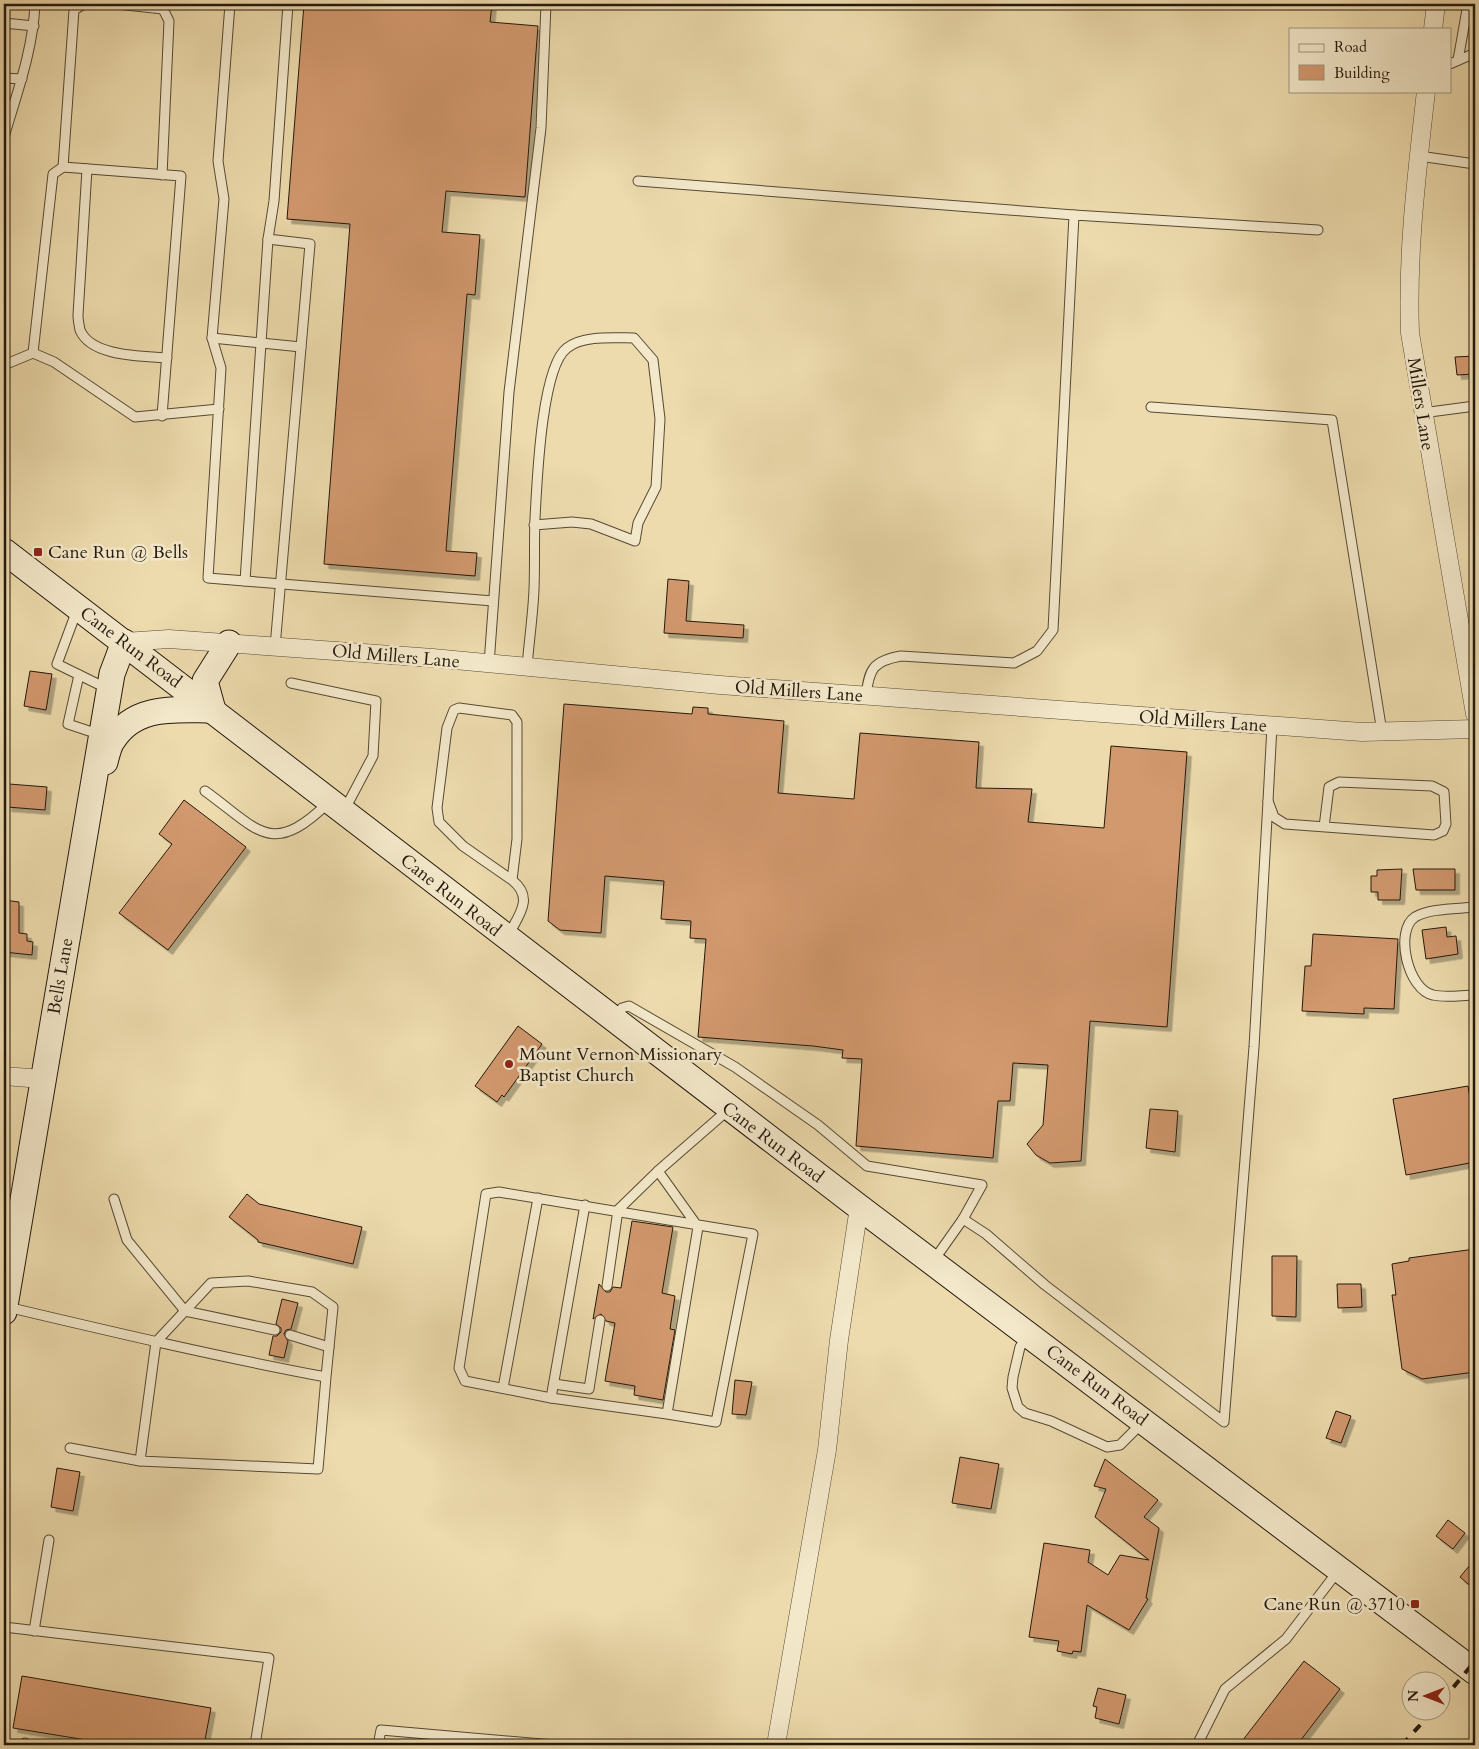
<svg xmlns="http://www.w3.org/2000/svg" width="1479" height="1749" font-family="Cardo,serif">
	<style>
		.building { fill: #d2986e; stroke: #24190d; filter: url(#shadow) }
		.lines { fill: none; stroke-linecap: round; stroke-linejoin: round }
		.service-casing { stroke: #564a35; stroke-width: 11 }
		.minor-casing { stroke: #564a35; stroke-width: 19 }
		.secondary-casing { stroke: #24190d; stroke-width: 27 }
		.service { stroke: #f3e8ca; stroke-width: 9 }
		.minor { stroke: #f3e8ca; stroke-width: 18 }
		.secondary { stroke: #f3e8ca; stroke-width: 25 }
		.rail { stroke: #24190d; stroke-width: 4; stroke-dasharray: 9 9; stroke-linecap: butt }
		.poi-dot { fill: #8f2418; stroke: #f3e8ca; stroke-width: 2 }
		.labels { text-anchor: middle; stroke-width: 5; stroke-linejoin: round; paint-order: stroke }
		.street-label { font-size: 18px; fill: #24190d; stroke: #f3e8ca }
		.poi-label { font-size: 18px; fill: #24190d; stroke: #f3e8ca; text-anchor: start }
	</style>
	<defs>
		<filter id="shadow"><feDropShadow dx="4.5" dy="4.5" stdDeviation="0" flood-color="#0004"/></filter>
	</defs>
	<rect width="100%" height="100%" fill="#eddbad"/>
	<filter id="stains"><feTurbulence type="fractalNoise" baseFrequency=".004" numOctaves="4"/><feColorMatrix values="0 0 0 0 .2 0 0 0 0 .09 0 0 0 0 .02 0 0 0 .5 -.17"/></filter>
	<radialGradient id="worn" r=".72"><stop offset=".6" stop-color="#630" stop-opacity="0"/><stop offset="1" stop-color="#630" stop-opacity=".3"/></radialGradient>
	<g class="building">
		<path d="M304,4h188l-2,18 48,4 -13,171 -79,-6 -4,41 38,3 -5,60 -8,-1 -21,257 31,2 -2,23 -151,-12 26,-340 -63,-5z"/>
		<path d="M1475,356v18l-18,1 -2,-18z"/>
		<path d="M668,579l21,2 -3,40 58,4 -1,13 -79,-5z"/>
		<path d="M30,671l22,3 -6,36 -22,-4z"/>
		<path d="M564,704l128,10 1,-7 15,1v6l76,7 -6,72 76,6 6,-66 119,9 -3,46 56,1 -4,33 76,6 7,-82 76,6 -20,275 -77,-6 -9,140 -31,2 -14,-8 -9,-11 16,-19 5,-60 -35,-2 -3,38h-12l-5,57 -137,-12 6,-87 -20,-1 1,-8 -30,-4 -115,-9 8,-98 -16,-1 1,-17 -30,-2 3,-38 -59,-5 -4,57 -41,-3 -12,-9z"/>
		<path d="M9,784l38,3 -2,23 -38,-3z"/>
		<path d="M184,800l62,47 -78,103 -49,-37 53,-69 -13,-10z"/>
		<path d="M1402,869l-2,31h-22v-8h-7v-16h6v-6z"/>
		<path d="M1413,869h42v21h-39z"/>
		<path d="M4,900l15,2v31l8,1v7l6,1 -1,13 -28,-3z"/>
		<path d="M1446,927l1,10 9,-1 2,18 -32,5 -4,-29z"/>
		<path d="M1313,934l85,5 -4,70 -30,-1v6l-62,-3 3,-45h6z"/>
		<path d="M518,1026l24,18 -38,53 -2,-2 -5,7 -22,-16z"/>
		<path d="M1468,1086l7,41v35l-69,13 -13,-76z"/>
		<path d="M1150,1109l28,2 -3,41 -29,-4z"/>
		<path d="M247,1194l12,10 103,23 -9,37 -95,-22v-2l-29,-23z"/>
		<path d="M632,1221l41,6 -11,66 13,3 -5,33 5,1 -12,70 -29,-5 1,-9 -30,-5 10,-58 -9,-2 -5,-7 -8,5 6,-35 7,8h4l3,-5 8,1z"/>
		<path d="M1475,1249v123l-53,7 -20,-10 -10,-74h4l-4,-31 17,-3v-3z"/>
		<path d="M1272,1256h25l-1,61 -24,-1z"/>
		<path d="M1337,1284h24l1,23 -24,1z"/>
		<path d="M282,1299l16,4 -7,26 -5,1 -2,4 4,7 -4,17 -15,-3 4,-19h4l4,-4v-4l-5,-4z"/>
		<path d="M735,1380l17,2 -6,33 -14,-1z"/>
		<path d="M1336,1411l15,5 -10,27 -15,-5z"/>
		<path d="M960,1457l39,7 -8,45 -39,-6z"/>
		<path d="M1105,1459l53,41 -14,17 15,11 -13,70 2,1 -19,31 -42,-25 -6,47 -8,-1 -1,3 -15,-3 2,-10 -30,-4 15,-94 46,7 -2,12 20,13 12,-20 29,5 -54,-43 11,-28 -12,-3z"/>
		<path d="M57,1468l23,4 -7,39 -22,-4z"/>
		<path d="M1448,1520l17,13 -12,16 -17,-13z"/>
		<path d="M1475,1559v31l-15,-13z"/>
		<path d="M1304,1661l36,28 -43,56h-58z"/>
		<path d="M22,1676l189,32 -7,37h-87l-104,-17z"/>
		<path d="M1098,1688l28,7 -7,29 -24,-6 2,-11 -4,-1z"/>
	</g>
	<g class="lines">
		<defs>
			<g id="service">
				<path d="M116,4l47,5 6,12 -7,154"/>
				<path d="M230,4l-12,157 6,38 -12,139 9,30 -13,210 285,23"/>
				<path d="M4,23l30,3"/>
				<path d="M1458,60l10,-56"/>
				<path d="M1450,64l25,-11"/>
				<path d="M4,78l18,1"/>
				<path d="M4,137c13,-44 29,-87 31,-133"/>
				<path d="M1419,156l56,8"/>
				<path d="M63,167l11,-157 10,-6"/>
				<path d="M87,169l-9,146c0,4 1,10 2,15 11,27 63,26 87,28"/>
				<path d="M638,181l436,34"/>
				<path d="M212,338l89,9"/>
				<path d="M33,353l20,-179 10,-7 118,9 -19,240"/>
				<path d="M4,365l29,-12 21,9 81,55 84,-8"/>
				<path d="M1151,407l181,13 50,312"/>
				<path d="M1422,413l53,-7"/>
				<path d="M245,581l23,-342"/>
				<path d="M77,610l-20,54 51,25"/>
				<path d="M275,647l35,-403 -42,-5 6,-38 14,-197"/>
				<path d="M489,664l20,-272 32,-264 5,-124"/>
				<path d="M527,667c2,-26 6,-52 7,-78 1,-24 0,-47 1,-71 2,-34 6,-151 32,-170 16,-13 47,-10 67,-10l19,22 7,59 -4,68 -18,36 -3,18 -44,-17 -19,-2 -38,3"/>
				<path d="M79,675l-11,49 33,11"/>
				<path d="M291,683l85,18 -3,55 -28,53"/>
				<path d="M866,696c3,-27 7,-35 35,-40l113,7 23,-12 16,-21 21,-415 244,15"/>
				<path d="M1272,726l-4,75 6,16 11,7 149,11 9,-4 3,-7 -2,-32 -12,-6 -93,-4 -10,5 -5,40"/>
				<path d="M205,791c54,39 66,67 123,12"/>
				<path d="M1475,907c-17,2 -45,1 -60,10 -21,14 -7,73 18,78 13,3 29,0 42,0"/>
				<path d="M508,936c10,-20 27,-38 4,-56l5,-41v-117l-5,-7 -53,-7 -5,2 -7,18 -10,80 2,14 24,24 49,34"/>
				<path d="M615,1017l7,-9 7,-2 106,61 83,58 49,41 115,19 -19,34 -29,41"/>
				<path d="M658,1171l40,56 -31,187 -116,-16 -86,-17 -6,-13 27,-174 13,-2 254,42 -37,188 -49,-8"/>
				<path d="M114,1199l13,41 58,71 90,19"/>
				<path d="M963,1219l23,15 59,51 179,137 30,-375 14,-246"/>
				<path d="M607,1286l11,-76 40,-39 70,-61"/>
				<path d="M7,1307c106,25 212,50 319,70l-8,92 -178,-8 16,-119 55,-59 37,-2 64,11 21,15 -7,70"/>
				<path d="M290,1335l39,12"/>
				<path d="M1028,1336l-8,11 -7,30 -1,11 6,19 7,6 26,8 56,26 13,-2 22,-22"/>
				<path d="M554,1384l35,5 11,-69"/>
				<path d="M503,1388l35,-190"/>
				<path d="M551,1398l34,-193"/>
				<path d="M70,1448l70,13"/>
				<path d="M4,1627l265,31 -14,87"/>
				<path d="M34,1631l15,-91"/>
				<path d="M24,1745l1,-2"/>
				<path d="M378,1745l3,-15 173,15"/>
				<path d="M1197,1745l28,-56 61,-50 52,-68"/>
			</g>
			<g id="minor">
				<path d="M1433,29l3,-25"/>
				<path d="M1426,91c-9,82 -19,159 -16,242l65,381"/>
				<path d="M124,642l45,-3 264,19 287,27 642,47 113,-3"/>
				<path d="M4,1076l38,3"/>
				<path d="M776,1745l51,-295 12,-110 20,-133"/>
			</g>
			<g id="secondary">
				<path d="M4,551l855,656 616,465"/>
				<path d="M105,762c2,-7 4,-17 8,-22 23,-36 63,-30 100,-30l-8,-29 24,-38"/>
				<path d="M4,1312l108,-638 12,-32"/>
			</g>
		</defs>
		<use href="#service" class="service-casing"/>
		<use href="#minor" class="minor-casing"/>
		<use href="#secondary" class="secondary-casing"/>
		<use href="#service" class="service"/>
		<use href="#minor" class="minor"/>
		<use href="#secondary" class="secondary"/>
		<g class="rail">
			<path d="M1442,1701l33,-40"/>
			<path d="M1402,1745l30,-33"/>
		</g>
	</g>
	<g class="poi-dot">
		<rect x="33" y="547" width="10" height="10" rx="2.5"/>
		<circle cx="509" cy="1064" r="5"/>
		<rect x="1410" y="1599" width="10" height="10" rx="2.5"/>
	</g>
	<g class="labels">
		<g class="street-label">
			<text transform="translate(1421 404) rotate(81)" y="6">Millers Lane</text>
			<text transform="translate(131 647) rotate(37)" y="6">Cane Run Road</text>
			<text transform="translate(396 656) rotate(5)" y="6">Old Millers Lane</text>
			<text transform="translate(799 691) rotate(4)" y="6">Old Millers Lane</text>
			<text transform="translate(1203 721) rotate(4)" y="6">Old Millers Lane</text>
			<text transform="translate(451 895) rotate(38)" y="6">Cane Run Road</text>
			<text transform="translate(60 976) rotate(-80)" y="6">Bells Lane</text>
			<text transform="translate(773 1142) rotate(37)" y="6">Cane Run Road</text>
			<text transform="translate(1097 1385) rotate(37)" y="6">Cane Run Road</text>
		</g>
		<g class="poi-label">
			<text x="48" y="558">Cane Run @ Bells</text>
			<text x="519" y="1060">Mount Vernon Missionary<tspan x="519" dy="21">Baptist Church</tspan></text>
			<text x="1405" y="1610" text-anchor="end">Cane Run @ 3710</text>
		</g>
	</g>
	<rect width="1479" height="1749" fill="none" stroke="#eddbad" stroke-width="20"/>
	<rect x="5" y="5" width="1469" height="1739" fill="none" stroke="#24190d" stroke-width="2.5"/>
	<rect x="10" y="10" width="1459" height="1729" fill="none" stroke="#24190d"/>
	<rect x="1289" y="28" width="162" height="65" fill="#f3e8ca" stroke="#a0957e"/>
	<rect x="1299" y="44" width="25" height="8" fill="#f3e8ca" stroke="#a0957e"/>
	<text x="1334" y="52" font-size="15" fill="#24190d">Road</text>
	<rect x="1299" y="65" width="25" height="15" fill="#d2986e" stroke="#a0957e"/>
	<text x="1334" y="78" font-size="15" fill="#24190d">Building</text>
	<g transform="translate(1426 1696) rotate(270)"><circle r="24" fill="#f3e8ca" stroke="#a0957e"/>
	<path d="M0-4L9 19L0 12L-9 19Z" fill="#8f2418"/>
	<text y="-8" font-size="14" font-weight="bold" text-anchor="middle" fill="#24190d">N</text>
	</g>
	<rect width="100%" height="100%" filter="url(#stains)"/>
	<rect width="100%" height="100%" fill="url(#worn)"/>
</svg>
